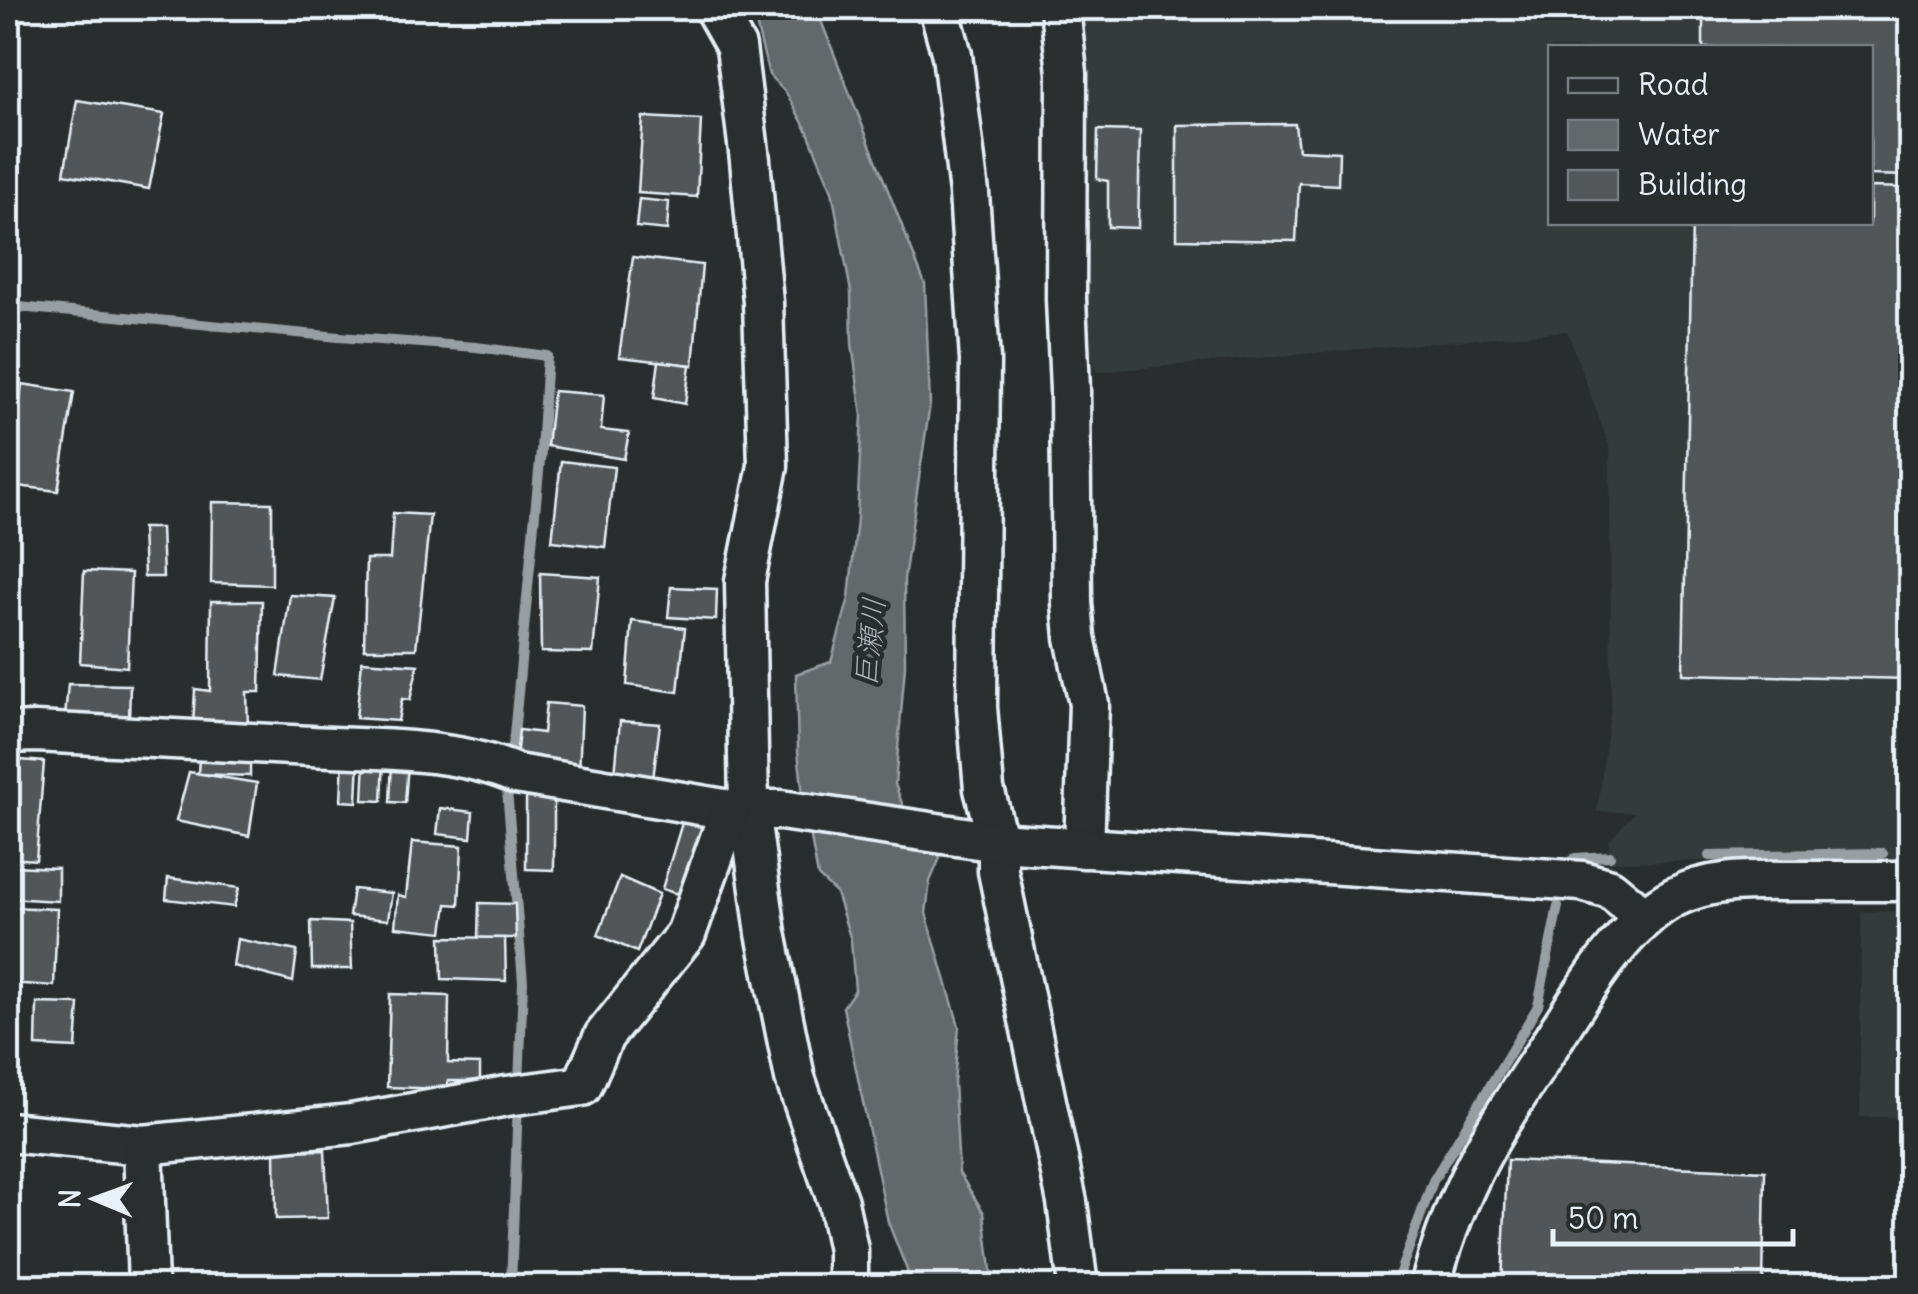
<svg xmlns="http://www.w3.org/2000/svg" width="1918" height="1294" font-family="Delius,'Klee One',sans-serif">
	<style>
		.built { fill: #363a3b; fill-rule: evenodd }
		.water { fill: #63686b; stroke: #989fa3; stroke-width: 2.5 }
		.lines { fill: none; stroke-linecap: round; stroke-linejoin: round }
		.stream { stroke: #989fa3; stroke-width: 10 }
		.building { fill: #535759; stroke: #e8f1f8; stroke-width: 2.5 }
		.minor-casing { stroke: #e8f1f8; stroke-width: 45 }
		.minor { stroke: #2a2d2e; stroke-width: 38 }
		.labels { text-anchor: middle; stroke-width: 9; stroke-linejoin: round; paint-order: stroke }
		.water-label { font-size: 30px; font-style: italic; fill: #acb3b9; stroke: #2a2d2e }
	</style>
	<rect width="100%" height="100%" fill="#2a2d2e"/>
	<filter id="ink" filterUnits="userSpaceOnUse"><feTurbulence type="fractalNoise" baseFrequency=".01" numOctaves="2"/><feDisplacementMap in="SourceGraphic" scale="20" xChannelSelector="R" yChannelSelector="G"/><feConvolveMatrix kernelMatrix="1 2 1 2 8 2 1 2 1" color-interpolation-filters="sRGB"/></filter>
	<g filter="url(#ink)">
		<g class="built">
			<path d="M1072,8h838v851l-301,3v-21l26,-29h-38l14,-105 -1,-259 -43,-117 -470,41 -16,-48zM1550,48h320v174h-320z"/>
			<path d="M1910,911v206h-50l1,-205z"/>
		</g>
		<path class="water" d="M752,8h64l109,276 5,120 -26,175 1,87 -10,118 9,25 36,49 -10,23 -4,32 33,113 -5,56 5,91 25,40 9,73h-84l-2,-16 -19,-48 -45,-215 12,-17 -4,-50 -15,-47 -18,-17 -15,-81 -5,-44 -2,-77 35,-12 18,-64 8,-79 5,-104 -10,-71 -1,-52 -19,-101 -24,-59 -22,-39 -17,-18z"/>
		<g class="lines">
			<g class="stream">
				<path d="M8,306l331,31 137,10 71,9 -6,94 -27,285 -5,26"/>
				<path d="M506,778l17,204 -4,103"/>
				<path d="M1709,856l174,-3"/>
				<path d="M1566,865l9,-7 35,-2"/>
				<path d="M511,1286l7,-184"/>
				<path d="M1395,1286l38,-105 105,-175 20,-100"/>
			</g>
		</g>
		<g class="building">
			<path d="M1703,8h207v168l-40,-1v-127h-167z"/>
			<path d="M77,100l87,14 -15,75 -85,-15z"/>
			<path d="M643,117l58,3 -4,77 -59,-4z"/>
			<path d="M1295,124l3,26 41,2 -1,33 -39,-2 -3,58 -119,-2v-114z"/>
			<path d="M1098,130l42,1 -2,97 -30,-1v-46l-11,-2z"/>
			<path d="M1870,187l40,1v491l-227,-5 9,-452h178z"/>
			<path d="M639,199l30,3 -2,28 -31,-3z"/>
			<path d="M633,257l69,8 -9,100 -74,-8z"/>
			<path d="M659,361l31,4 -5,39 -31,-6z"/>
			<path d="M22,384l52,8 -16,99 -49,-6z"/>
			<path d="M553,391l51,4 -3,35 28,3 -5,26 -77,-13z"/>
			<path d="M561,461l53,6 -9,80 -53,-6z"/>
			<path d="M212,502l60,1v82l-61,-2z"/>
			<path d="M393,513l37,2 -14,134h-52l2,-90h24z"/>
			<path d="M142,528h19l2,49h-19z"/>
			<path d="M84,571l47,2 -4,94 -47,-4z"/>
			<path d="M540,573l60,4 -7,76 -52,-1z"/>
			<path d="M671,587l46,2 -1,31 -48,-3z"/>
			<path d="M290,595l45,3 -15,82 -42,-4z"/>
			<path d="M211,601h51l-2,91h-13l1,37 -55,-3 2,-37 15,2z"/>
			<path d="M632,621l53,7 -7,64 -51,-7z"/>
			<path d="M362,661l56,4 -8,35 -8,-1 -4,22 -42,-3z"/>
			<path d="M68,684l62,1 -1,36 -64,-4z"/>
			<path d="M546,703l36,3 -3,69 -64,-7 4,-38 24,3z"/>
			<path d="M620,721l40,3 -7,55 -38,-5z"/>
			<path d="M200,741l50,2v33l-52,-2z"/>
			<path d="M343,758h16l-2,44 -16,-1z"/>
			<path d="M8,759l36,3 -8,98 -28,-2z"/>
			<path d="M365,760h19l-2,41 -19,-1z"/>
			<path d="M392,762l16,1 -3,40 -15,-1z"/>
			<path d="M189,772l68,11 -8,53 -73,-15z"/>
			<path d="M526,796l28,2v72l-28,-1z"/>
			<path d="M440,808l33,4 -2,26 -34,-4z"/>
			<path d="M685,813l35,11 -27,75 -31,-10z"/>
			<path d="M412,842l50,4 -3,59 -12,-1 -4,28 -48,-5 3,-32 8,2z"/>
			<path d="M8,858h2l1,8 47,2v33l-50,-3z"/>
			<path d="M620,877l39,17 -22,58 -39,-17z"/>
			<path d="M168,878l71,10 -5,19 -68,-8z"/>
			<path d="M353,889l39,4 -4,27 -39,-4z"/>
			<path d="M479,903l36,1 1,34h-38z"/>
			<path d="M9,907l48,2 -3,77 -46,-3z"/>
			<path d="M311,921l39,2 2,46h-40z"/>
			<path d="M441,937l64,1 1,43 -64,-2z"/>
			<path d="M237,939l60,12 -4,31 -60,-16z"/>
			<path d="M390,994l59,2 -1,67 32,1v17h-32v8l-61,-2z"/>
			<path d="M37,1003l42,1 -3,44 -40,-2z"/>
			<path d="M325,1150l3,68 -52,1 -1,-68z"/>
			<path d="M1507,1160l258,11 -2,115h-261z"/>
			<path d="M284,1279l31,1v6h-32z"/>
		</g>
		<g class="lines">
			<defs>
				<g id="minor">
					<path d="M714,8l22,39 14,113 13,142 5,164 -23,115 4,228 17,124 29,145 43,124 10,48v36"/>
					<path d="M939,8l13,47 17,138 11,167 -3,347 7,82 14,53v29l69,331 11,84"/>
					<path d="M1060,8l7,65 -1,226 4,91 2,213 3,34 14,67 -5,144"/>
					<path d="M8,733l27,-1c92,5 184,9 276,14 68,4 142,1 205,28l214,36h51l217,32 584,39 28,8 35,29"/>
					<path d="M8,1132l135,13"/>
					<path d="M148,1286l-5,-141 209,-21 155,-28 75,-10 22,-50 82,-102 44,-124"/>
					<path d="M1430,1286c9,-34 21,-68 36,-100 21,-47 50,-89 78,-132 32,-50 77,-130 131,-157 37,-19 81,-16 121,-16 38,0 76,0 114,0"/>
				</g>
			</defs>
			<use href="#minor" class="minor-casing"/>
			<use href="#minor" class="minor"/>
		</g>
	</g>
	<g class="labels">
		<g class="water-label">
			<text transform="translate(870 642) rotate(-84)" y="10">巨瀬川</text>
		</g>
	</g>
	<rect width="1918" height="1294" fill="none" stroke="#2a2d2e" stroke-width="40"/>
	<rect x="20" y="20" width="1878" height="1254" fill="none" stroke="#e8f1f8" stroke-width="4" filter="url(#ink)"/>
	<rect x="1548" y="45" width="325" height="180" fill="#2a2d2e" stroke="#767b7f" stroke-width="2.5"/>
	<rect x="1568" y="78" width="50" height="15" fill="#2a2d2e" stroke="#767b7f" stroke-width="2.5"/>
	<text x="1638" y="95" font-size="30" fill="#e8f1f8">Road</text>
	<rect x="1568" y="120" width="50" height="30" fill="#63686b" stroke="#767b7f" stroke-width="2.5"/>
	<text x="1638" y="145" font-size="30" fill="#e8f1f8">Water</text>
	<rect x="1568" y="170" width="50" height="30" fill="#535759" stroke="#767b7f" stroke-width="2.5"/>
	<text x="1638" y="195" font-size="30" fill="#e8f1f8">Building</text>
	<g transform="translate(95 1199) rotate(271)" stroke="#2a2d2e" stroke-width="8" paint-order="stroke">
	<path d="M0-8L18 38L0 25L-18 38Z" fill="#e8f1f8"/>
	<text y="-15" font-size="28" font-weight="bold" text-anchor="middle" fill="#e8f1f8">N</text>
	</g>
	<path d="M1553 1229v15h240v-15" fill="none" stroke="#e8f1f8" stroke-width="5"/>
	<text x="1568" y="1229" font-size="30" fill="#e8f1f8" stroke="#2a2d2e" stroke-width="8" paint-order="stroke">50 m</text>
</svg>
